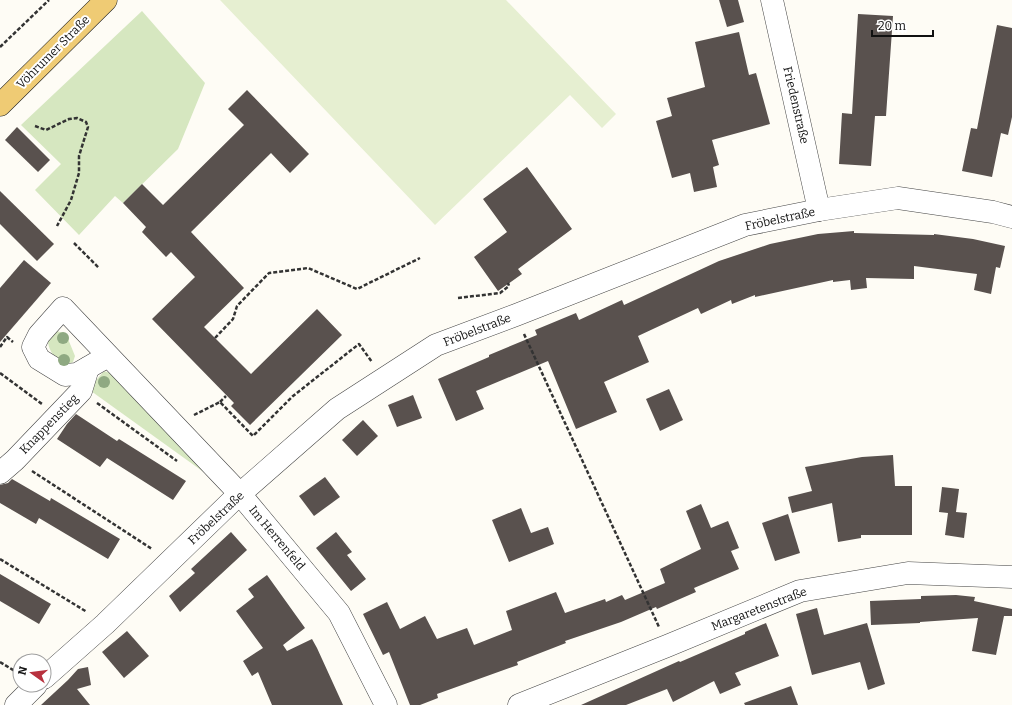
<svg xmlns="http://www.w3.org/2000/svg" width="1012" height="705" font-family="Bitter,serif">
	<style>
		.green { fill: #d6e7c0 }
		.pitch { fill: #e6efd1 }
		.building { fill: #59514e }
		.lines { fill: none; stroke-linecap: round; stroke-linejoin: round }
		.minor-casing { stroke: #444; stroke-width: 23 }
		.major-casing { stroke: #222; stroke-width: 23 }
		.path { stroke: #333; stroke-width: 2.5; stroke-dasharray: 4 2; stroke-linecap: butt }
		.minor { stroke: #fff; stroke-width: 22 }
		.major { stroke: #efcb74; stroke-width: 22 }
		.tree { fill: #8fa982 }
		.labels { text-anchor: middle; stroke-width: 4; stroke-linejoin: round; paint-order: stroke }
		.street-label { font-size: 12px; fill: #111; stroke: #fff }
	</style>
	<rect width="100%" height="100%" fill="#fefcf5"/>
	<g class="green">
		<path d="M142,11l63,72 -27,66 -55,54 -8,-7 -36,39 -44,-45 26,-26 -40,-39z"/>
		<path d="M57,331l9,3 9,22 -2,6c-12,7 -25,-10 -25,-21z"/>
		<path d="M104,371l6,2 95,100 -114,-82v-5z"/>
	</g>
	<path class="pitch" d="M220,0h286l110,114 -14,14 -32,-33 -135,130z"/>
	<g class="building">
		<path d="M719,0h19l6,22 -17,5z"/>
		<path d="M858,14l35,2 -7,100h-11l-4,50 -32,-2 3,-51 10,1z"/>
		<path d="M997,25l15,3v89l-4,18 -7,-2 -9,44 -30,-6 9,-43 6,1z"/>
		<path d="M739,32l10,43 7,-2 14,51 -58,16 7,25 -6,2 4,20 -23,5 -4,-19 -18,5 -16,-57 16,-5 -5,-18 38,-11 -10,-45z"/>
		<path d="M247,90l62,64 -19,19 -19,-20 -80,79 53,56 -40,39 47,47 66,-65 25,26 -92,90 -19,-19 3,-3 -82,-84 43,-42 -24,-25 -5,5 -24,-25 4,-5 -23,-24 19,-19 21,21 81,-80 -16,-16z"/>
		<path d="M17,127l33,33 -12,12 -33,-32z"/>
		<path d="M527,167l45,62 -54,40 4,5 -24,17 -24,-34 33,-25 -24,-33z"/>
		<path d="M0,191l54,53 -17,17 -37,-37z"/>
		<path d="M854,231v2l80,2v-1l39,5 32,7 -5,22 -4,-1 -5,27 -17,-4 3,-16 -63,-8v13l-48,-1 1,10 -16,2 -1,-10 -17,2v-2l-78,17v-2l-23,9 -1,-4 -30,14 -3,-6 -60,28 11,26 -45,20 13,30 -41,17 -28,-68 -72,30 8,18 -28,12 -18,-42 51,-22v-2l48,-20 -2,-5 41,-17 3,7 43,-20 2,5 95,-44 51,-17 48,-10z"/>
		<path d="M24,260l27,23 -51,59v-54z"/>
		<path d="M669,389l14,31 -23,11 -14,-32z"/>
		<path d="M413,395l9,23 -25,9 -9,-22z"/>
		<path d="M76,414l41,27 2,-2 67,42 -13,19 -66,-42 -7,9 -43,-28 10,-15z"/>
		<path d="M363,420l15,16 -21,20 -15,-16z"/>
		<path d="M893,455l2,31h17v49h-51v3l-23,4 -6,-39 -40,10 -4,-16 24,-6 -7,-24 57,-10z"/>
		<path d="M325,477l15,20 -26,19 -15,-20z"/>
		<path d="M12,479l38,22 1,-3 69,41 -12,20 -69,-41 -3,6 -36,-21v-18l8,-2z"/>
		<path d="M942,487l17,2 -3,23 11,1 -3,25 -19,-3 3,-22 -9,-1z"/>
		<path d="M701,504l10,24 17,-7 11,27 -8,3 8,18 -45,19 2,4 -39,17 -1,-2 -35,15 -56,19 1,2 -49,19 1,3 -81,29 1,4 -18,7h-10l-21,-53 -6,3 -20,-41 24,-12 13,27 25,-13 12,23 30,-11 7,17 38,-15 -6,-19 50,-19 9,21 40,-14 1,3 16,-7 3,5 40,-17 -5,-14 41,-20 -15,-38z"/>
		<path d="M521,508l10,25 17,-6 6,17 -45,18 -17,-42z"/>
		<path d="M788,514l12,39 -25,8 -13,-38z"/>
		<path d="M231,532l16,18 -67,62 -11,-16 26,-23 -4,-4z"/>
		<path d="M336,532l16,20 -5,3 19,24 -15,12 -35,-43z"/>
		<path d="M0,574l51,30 -12,20 -39,-23z"/>
		<path d="M267,575l38,53 -22,17 4,6 25,-12 5,9 26,57h-71l-14,-33 -6,4 -9,-15 20,-13 -27,-37 18,-14 -6,-8z"/>
		<path d="M956,595l19,2 -1,4 38,8v7h-8l-8,39 -24,-4 6,-33 -58,4v1l-49,2 -1,-24 51,-2v-3z"/>
		<path d="M817,608l7,27 43,-12 18,61 -17,6 -8,-28 -48,13 -16,-61z"/>
		<path d="M766,623l13,33 -44,17 6,12 -21,9 -6,-13 -41,21 -6,-13 -41,16h-45l98,-44 1,1 65,-28v-2z"/>
		<path d="M127,631l22,25 -25,22 -22,-26z"/>
		<path d="M88,667l3,18 -14,4 13,16h-49l27,-25 10,-11z"/>
		<path d="M791,686l7,19h-53l-1,-2z"/>
	</g>
	<g class="lines">
		<defs>
			<g id="minor">
				<path d="M772,0l47,210"/>
				<path d="M108,356l-31,18 -12,1 -26,-16 -6,-12 6,-12 24,-27 177,186 99,119 47,92"/>
				<path d="M0,473l15,-13 66,-69 7,-23"/>
				<path d="M44,678l61,-54 127,-123 105,-92 99,-64 80,-30 229,-90 74,-15 79,-12 95,14 19,5"/>
				<path d="M16,705l20,-20"/>
				<path d="M519,705l148,-59 133,-55 108,-18 104,4"/>
			</g>
			<path id="major" d="M0,105l106,-105"/>
		</defs>
		<use href="#minor" class="minor-casing"/>
		<use href="#major" class="major-casing"/>
		<g class="path">
			<path d="M0,47l49,-47"/>
			<path d="M35,126l11,4 23,-11 8,-1 9,4 2,5 -9,29v17l-8,27 -14,26"/>
			<path d="M74,243l25,25"/>
			<path d="M458,298l42,-5 9,-7 -1,-3"/>
			<path d="M524,334l135,293"/>
			<path d="M215,338l18,-19 4,-13 32,-33 39,-5 49,21 63,-31"/>
			<path d="M0,347l7,-10 6,5"/>
			<path d="M0,373l42,31"/>
			<path d="M220,402l6,-6"/>
			<path d="M97,403l80,58"/>
			<path d="M194,415l26,-13 33,34 40,-40 66,-52 13,18"/>
			<path d="M32,471l120,78"/>
			<path d="M0,559l87,53"/>
			<path d="M0,662l18,11"/>
		</g>
		<use href="#minor" class="minor"/>
		<use href="#major" class="major"/>
	</g>
	<g class="tree">
		<circle cx="63" cy="338" r="6"/>
		<circle cx="64" cy="360" r="6"/>
		<circle cx="104" cy="382" r="6"/>
	</g>
	<g class="labels">
		<g class="street-label">
			<text transform="translate(53 52) rotate(-45)" y="4">Vöhrumer Straße</text>
			<text transform="translate(796 105) rotate(77)" y="4">Friedenstraße</text>
			<text transform="translate(780 219) rotate(-12)" y="4">Fröbelstraße</text>
			<text transform="translate(477 330) rotate(-21)" y="4">Fröbelstraße</text>
			<text transform="translate(49 424) rotate(-46)" y="4">Knappenstieg</text>
			<text transform="translate(216 518) rotate(-43)" y="4">Fröbelstraße</text>
			<text transform="translate(277 538) rotate(50)" y="4">Im Herrenfeld</text>
			<text transform="translate(759 609) rotate(-21)" y="4">Margaretenstraße</text>
		</g>
	</g>
	<g transform="translate(32 673) rotate(284)"><circle r="19" fill="#ffffff" stroke="#a0a0a0"/>
	<path d="M0-3L7 15L0 10L-7 15Z" fill="#b8313e"/>
	<text y="-6" font-size="11" font-weight="bold" text-anchor="middle" fill="#111111">N</text>
	</g>
	<path d="M872 30v6h61v-6" fill="none" stroke="#111111" stroke-width="2"/>
	<text x="878" y="30" font-size="12" fill="#111111" stroke="#ffffff" stroke-width="3" paint-order="stroke">20 m</text>
</svg>
